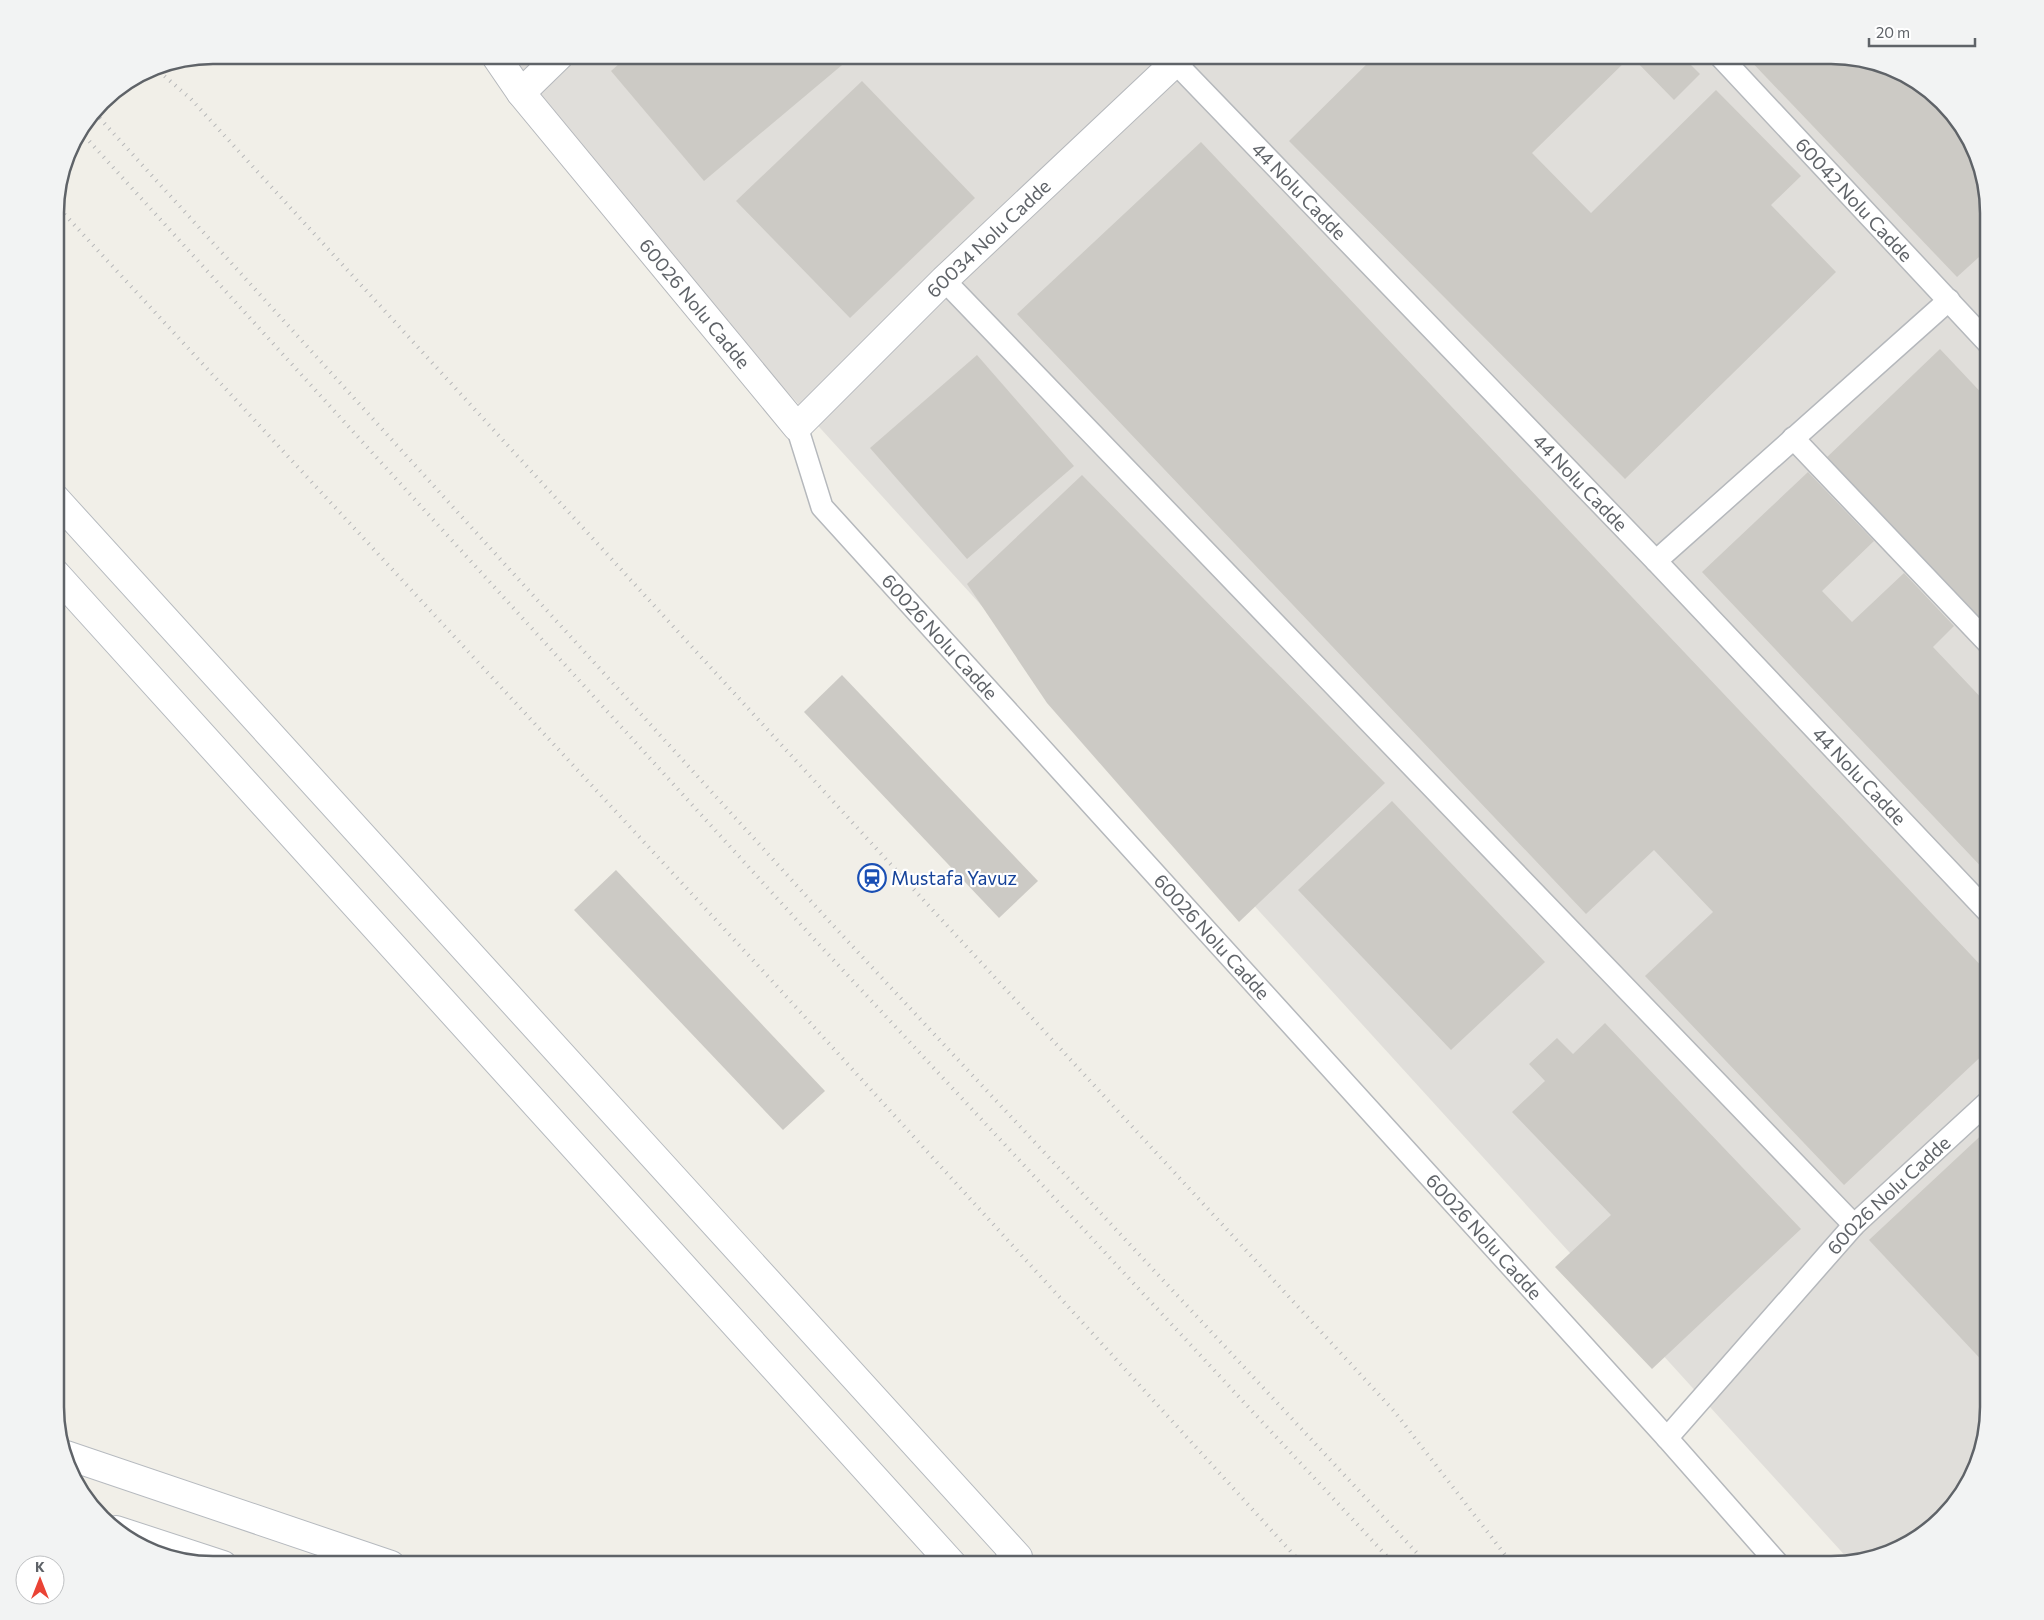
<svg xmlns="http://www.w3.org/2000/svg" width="2044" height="1620" font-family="Commissioner,sans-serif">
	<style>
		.industrial { fill: #e0deda }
		.building { fill: #cccac5 }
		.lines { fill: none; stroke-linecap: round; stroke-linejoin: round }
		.lane-casing { stroke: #b5b8bc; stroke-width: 24 }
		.street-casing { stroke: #b5b8bc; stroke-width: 30 }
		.secondary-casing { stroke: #b6babf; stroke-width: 30 }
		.lane { stroke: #fff; stroke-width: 21 }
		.street { stroke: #fff; stroke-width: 28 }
		.secondary { stroke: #fff; stroke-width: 28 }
		.rail { stroke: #b6b7b8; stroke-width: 4; stroke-dasharray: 1 6; stroke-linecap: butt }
		.labels { text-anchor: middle; stroke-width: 4.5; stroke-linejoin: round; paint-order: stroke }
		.street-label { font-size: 19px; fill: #5f6368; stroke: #fff }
		.transit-label { font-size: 19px; fill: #164399; stroke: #fff; text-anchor: start }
		.rim { fill: none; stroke: #5f6368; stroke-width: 2.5 }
	</style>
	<rect width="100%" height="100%" fill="#f1efe8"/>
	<path class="industrial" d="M481,55h1350l51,8 107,150v1194l-8,51 -31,53 -49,38 -51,12z"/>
	<g class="building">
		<path d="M275,55h15l-8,7z"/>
		<path d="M629,55h225l-150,126 -93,-110z"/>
		<path d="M1376,55h305l19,19 -26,26 -43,-44 -99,97 59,60 125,-123 85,86 -30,29 65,67 -211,207 -336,-338z"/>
		<path d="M1745,55h86l51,8 53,31 38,49 16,70v35l-32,29z"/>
		<path d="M862,81l113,117 -125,120 -114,-117z"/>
		<path d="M1201,142l788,832v75l-145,136 -199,-209 68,-64 -59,-62 -68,64 -569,-600z"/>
		<path d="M1940,349l49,52v233l-166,-173z"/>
		<path d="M977,355l97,111 -107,93 -97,-111z"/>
		<path d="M1808,472l66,69 -52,50 30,31 52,-49 50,53 -21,21 56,59v169l-287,-303z"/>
		<path d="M1082,475l303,308 -146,139 -192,-219 -80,-119z"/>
		<path d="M842,675l196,206 -39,37 -195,-206z"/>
		<path d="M1392,801l153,161 -94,88 -153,-160z"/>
		<path d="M616,870l209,221 -42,39 -209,-220z"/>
		<path d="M1605,1023l196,206 -149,140 -97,-102 56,-52 -99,-103 33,-31 -16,-17 28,-26 16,16z"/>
		<path d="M1989,1128v240l-120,-128z"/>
	</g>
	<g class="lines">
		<defs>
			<g id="lane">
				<path id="s1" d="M1168,55l488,506 333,352"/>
				<path id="s2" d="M1719,55l270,289"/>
				<path d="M944,280l910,945"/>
				<path id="s3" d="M797,427l25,80 845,931 112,127"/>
				<path d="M1793,438l196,206"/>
				<path d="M1656,561l293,-261"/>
				<path id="s4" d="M1667,1438l187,-213 135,-124"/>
			</g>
			<g id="street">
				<path id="s5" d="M495,55l26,38 276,334 147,-147 239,-225"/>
				<path d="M521,93l39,-38"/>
			</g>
			<g id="secondary">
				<path d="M55,498l963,1059 -12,8"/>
				<path d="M55,573l898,992"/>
				<path d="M66,1455l325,110"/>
				<path d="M116,1530l107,35"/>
			</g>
		</defs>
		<use href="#lane" class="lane-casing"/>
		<use href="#street" class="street-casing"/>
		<use href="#secondary" class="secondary-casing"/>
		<use href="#lane" class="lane"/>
		<use href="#street" class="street"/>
		<use href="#secondary" class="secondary"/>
		<g class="rail">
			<path d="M154,67l37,32 703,769 500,543 119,154"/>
			<path d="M95,113l733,807 600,645"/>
			<path d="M80,131l734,808 581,626"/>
			<path d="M55,204l708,767 540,594"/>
		</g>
	</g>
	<defs>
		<symbol id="station-ring" viewBox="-11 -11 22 22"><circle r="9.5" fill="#fff" stroke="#1a4fb4" stroke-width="1.5"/><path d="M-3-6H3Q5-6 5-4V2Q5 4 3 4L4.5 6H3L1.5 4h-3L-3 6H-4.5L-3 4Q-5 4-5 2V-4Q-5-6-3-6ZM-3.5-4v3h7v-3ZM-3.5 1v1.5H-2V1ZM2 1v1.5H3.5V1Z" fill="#1a4fb4"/></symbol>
	</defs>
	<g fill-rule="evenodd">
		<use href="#station-ring" x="856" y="862" width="32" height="32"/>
	</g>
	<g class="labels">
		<g class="street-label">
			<text dy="7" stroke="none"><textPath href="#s1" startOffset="189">44 Nolu Cadde</textPath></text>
			<text dy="7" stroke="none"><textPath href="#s2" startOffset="198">60042 Nolu Cadde</textPath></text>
			<text dy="7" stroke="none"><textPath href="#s5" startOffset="748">60034 Nolu Cadde</textPath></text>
			<text dy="7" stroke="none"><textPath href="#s5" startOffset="319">60026 Nolu Cadde</textPath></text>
			<text dy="7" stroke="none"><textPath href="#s1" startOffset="594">44 Nolu Cadde</textPath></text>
			<text dy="7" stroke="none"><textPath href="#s3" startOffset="259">60026 Nolu Cadde</textPath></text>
			<text dy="7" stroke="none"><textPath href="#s1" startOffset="999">44 Nolu Cadde</textPath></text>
			<text dy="7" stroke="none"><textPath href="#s3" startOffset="664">60026 Nolu Cadde</textPath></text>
			<text dy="7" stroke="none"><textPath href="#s4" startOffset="329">60026 Nolu Cadde</textPath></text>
			<text dy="7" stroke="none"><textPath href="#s3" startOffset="1069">60026 Nolu Cadde</textPath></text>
		</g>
		<g class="transit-label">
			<text x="891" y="885">Mustafa Yavuz</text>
		</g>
	</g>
	<path d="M0 0H2044V1620H0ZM213 64H1831A149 149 0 0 1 1980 213V1407A149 149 0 0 1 1831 1556H213A149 149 0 0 1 64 1407V213A149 149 0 0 1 213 64Z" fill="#f2f3f3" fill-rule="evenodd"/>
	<path class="rim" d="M213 64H1831A149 149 0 0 1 1980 213V1407A149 149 0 0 1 1831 1556H213A149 149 0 0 1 64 1407V213A149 149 0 0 1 213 64Z"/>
	<g transform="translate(40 1580)"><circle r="24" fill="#ffffff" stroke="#bfc1c3"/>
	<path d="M0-4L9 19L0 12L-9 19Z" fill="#ea4335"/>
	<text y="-8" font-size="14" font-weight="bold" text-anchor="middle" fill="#5f6368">K</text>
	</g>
	<path d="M1869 38v8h106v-8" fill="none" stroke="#5f6368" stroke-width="2.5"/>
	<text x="1876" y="38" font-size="15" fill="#5f6368" stroke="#ffffff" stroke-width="4" paint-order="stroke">20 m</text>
</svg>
